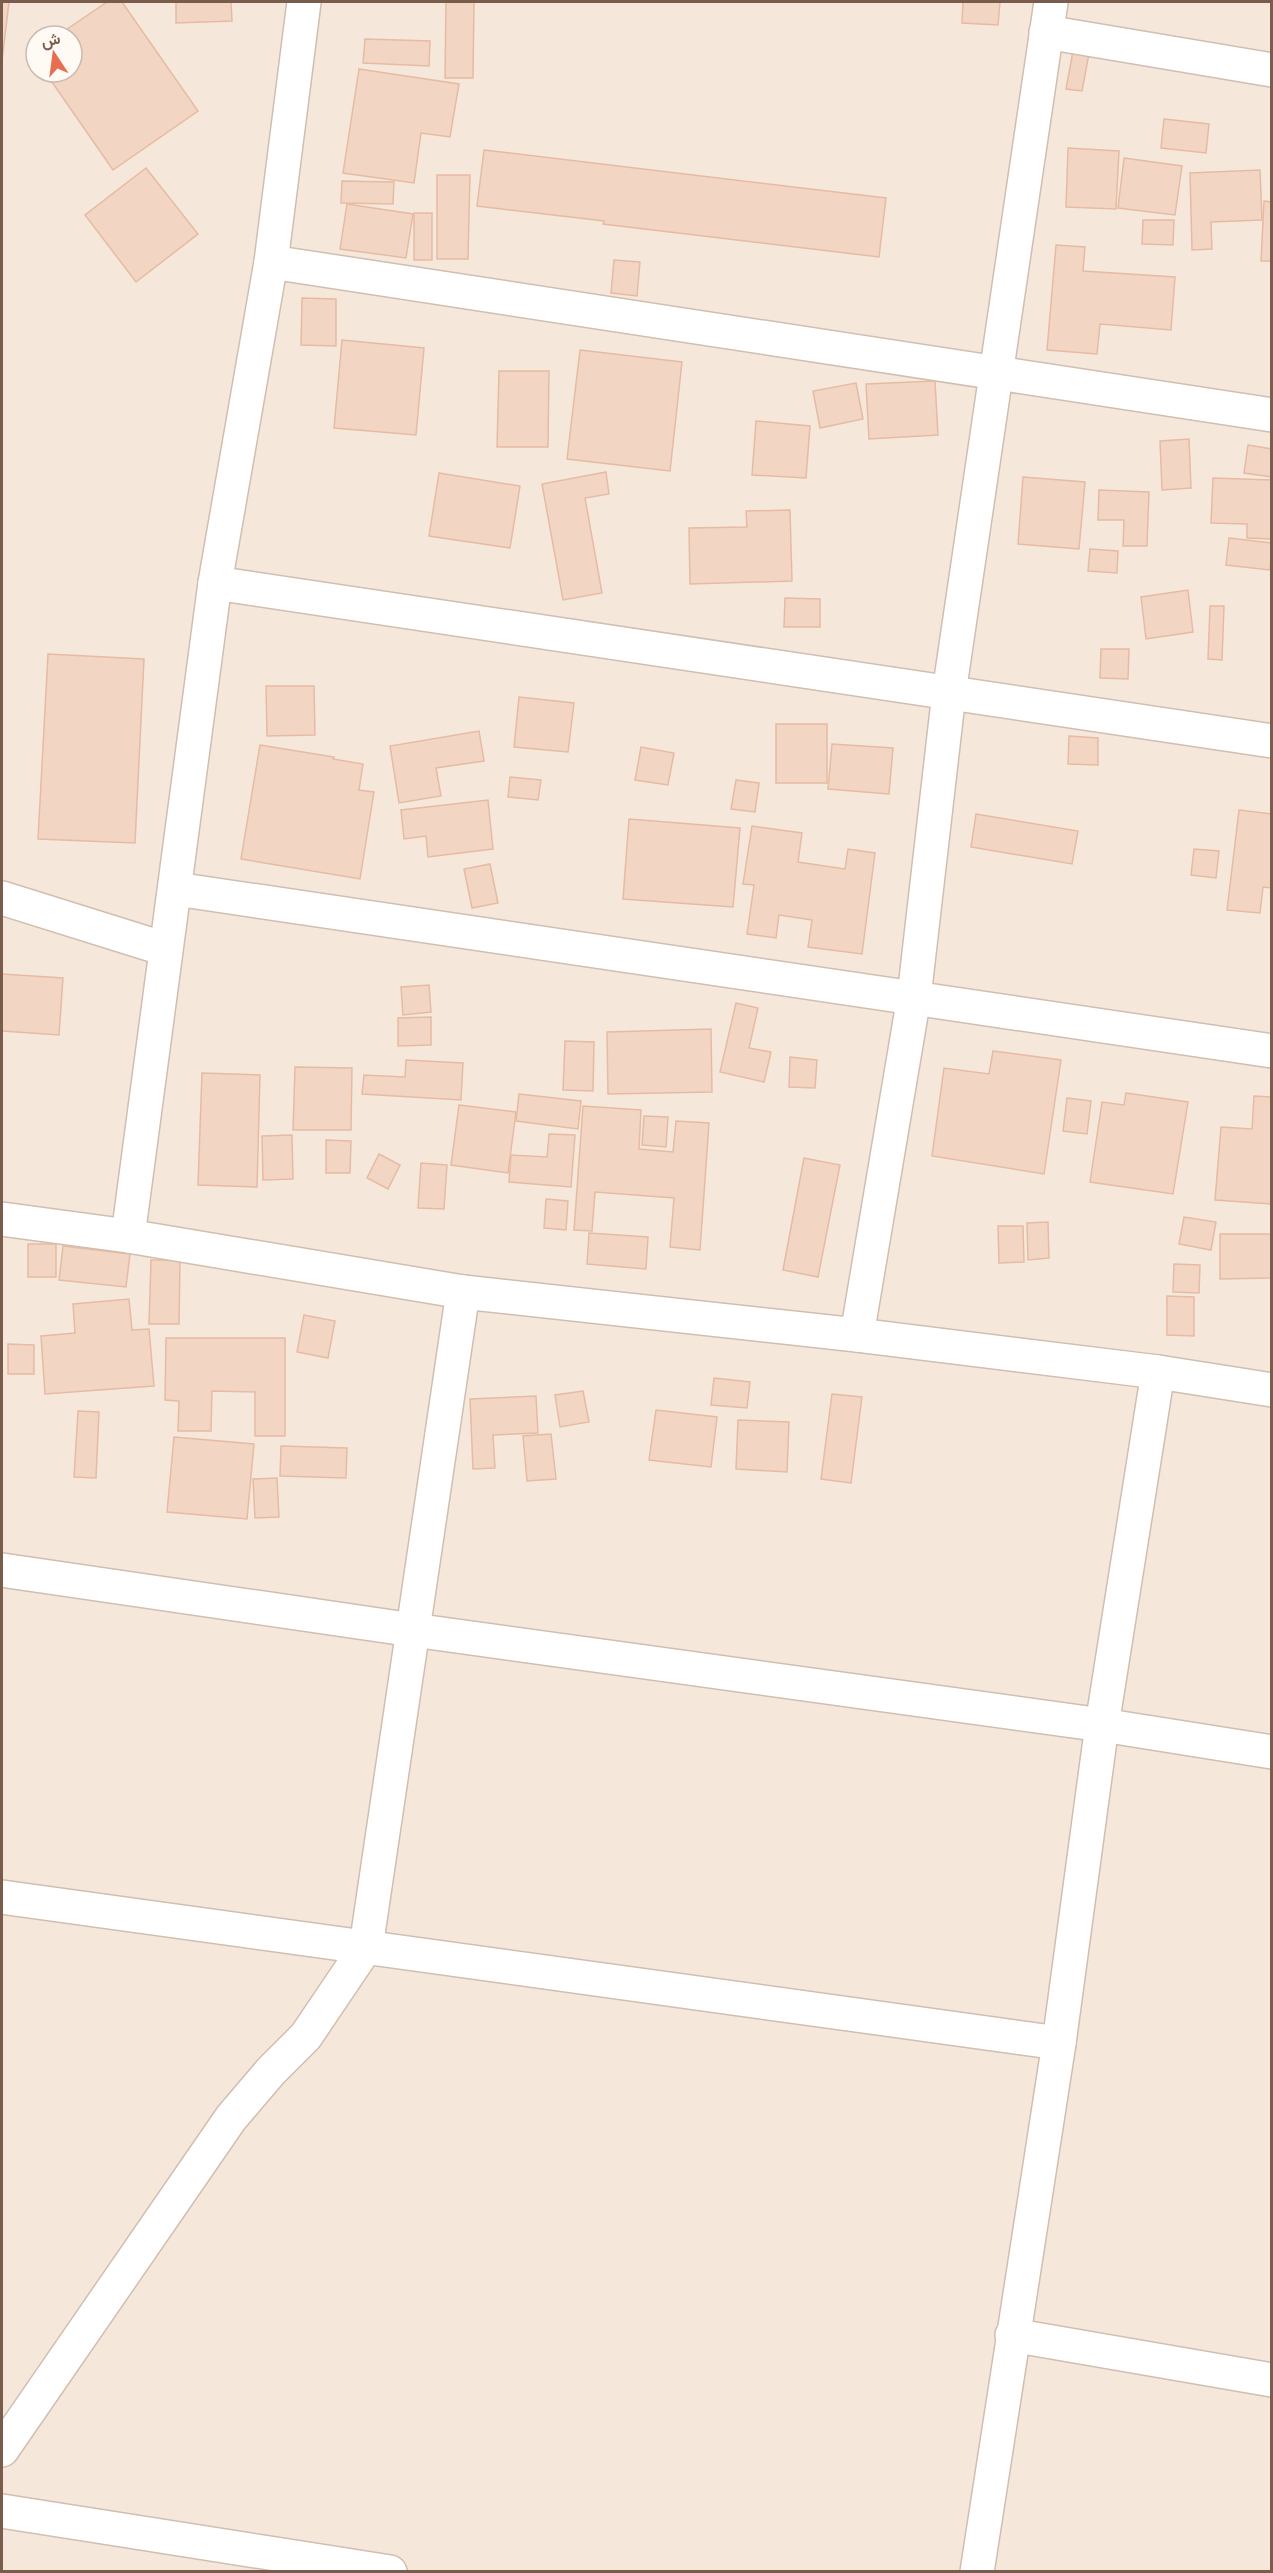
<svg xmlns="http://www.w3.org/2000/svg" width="1273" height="2573" font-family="'Roboto Condensed',Vazirmatn,sans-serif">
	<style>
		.residential { fill: #f5e8da; fill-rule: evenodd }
		.building { fill: #f3d5c3; stroke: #e6bba3; stroke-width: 1.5 }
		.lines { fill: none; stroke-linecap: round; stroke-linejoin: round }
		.street-casing { stroke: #d1beb0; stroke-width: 36 }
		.street { stroke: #fff; stroke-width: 33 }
	</style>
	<rect width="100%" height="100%" fill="#fdf6ec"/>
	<path class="residential" d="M2,2h1269v2569h-1269zM36,36h36v36h-36z"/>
	<g class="building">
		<path d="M2,2h7l-7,59z"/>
		<path d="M107,2h15l76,109 -85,59 -68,-98h27v-36h-15z"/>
		<path d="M176,2h55l1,19 -56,2z"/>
		<path d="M446,2h28l-1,76h-28z"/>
		<path d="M963,2h37l-2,23 -36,-2z"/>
		<path d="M1078,24l16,3 -12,64 -16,-2z"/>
		<path d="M365,39l65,2 -1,25 -66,-3z"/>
		<path d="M359,69l100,15 -9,53 -29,-4 -7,50 -71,-10z"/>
		<path d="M1164,119l45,5 -3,29 -45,-5z"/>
		<path d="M1068,148l51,3 -3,58 -50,-2z"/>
		<path d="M484,150l402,48 -7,59 -276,-33 1,-3 -127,-15z"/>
		<path d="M1124,158l58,8 -7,49 -57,-7z"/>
		<path d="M146,168l52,66 -62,48 -51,-67z"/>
		<path d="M1260,170l2,50 -51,2 1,27 -20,1 -2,-77z"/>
		<path d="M437,175h33l-2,84h-31z"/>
		<path d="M342,181l52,1 -1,22 -52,-1z"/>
		<path d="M1264,201l8,1v59h-11z"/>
		<path d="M347,204l66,10 -7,44 -66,-9z"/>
		<rect x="414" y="213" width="18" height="47"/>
		<path d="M1143,220h31l-1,25 -31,-1z"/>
		<path d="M1056,245l29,2 -2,24 92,6 -4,53 -71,-6 -3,30 -50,-4z"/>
		<path d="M614,260l26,2 -3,34 -26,-3z"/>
		<path d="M302,298l34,1v47l-35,-1z"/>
		<path d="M342,340l82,8 -8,87 -82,-7z"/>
		<path d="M580,350l102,12 -12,109 -103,-12z"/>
		<path d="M499,371h50l-1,76h-51z"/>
		<path d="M935,381l3,54 -69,4 -3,-55z"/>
		<path d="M856,383l7,36 -43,9 -7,-37z"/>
		<path d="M756,421l54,5 -4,52 -54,-3z"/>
		<path d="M1189,439l2,49 -29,2 -2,-49z"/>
		<path d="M1248,445l24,4v28l-28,-4z"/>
		<path d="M606,472l3,22 -24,4 17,95 -39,7 -21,-116z"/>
		<path d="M439,473l81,13 -10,62 -81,-12z"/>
		<path d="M1023,477l62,5 -6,67 -61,-5z"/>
		<path d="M1213,478l59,2v59l-25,-1v-14l-36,-1z"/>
		<path d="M1099,490l50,2 -2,54h-24l1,-26h-26z"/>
		<path d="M790,510l2,71 -102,3 -1,-56 58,-1 -1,-16z"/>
		<path d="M1229,538l43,5 -2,27 -44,-5z"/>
		<path d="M1090,549l28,2 -1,22 -29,-2z"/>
		<path d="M1188,590l5,42 -47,7 -5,-42z"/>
		<path d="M785,598l35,1v28h-36z"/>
		<path d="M1210,606h14l-2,54 -14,-1z"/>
		<path d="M1101,649h28l-1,30 -28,-1z"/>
		<path d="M48,654l96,5 -9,184 -97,-4z"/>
		<path d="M266,686h48l1,49 -48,1z"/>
		<path d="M519,697l55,6 -6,49 -54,-5z"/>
		<rect x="776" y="724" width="51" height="59"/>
		<path d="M479,731l5,30 -48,7 5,28 -42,7 -9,-57z"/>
		<path d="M1069,736l29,2v27l-30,-1z"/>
		<path d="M832,744l61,4 -4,46 -61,-5z"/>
		<path d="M260,745l74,12 -1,2 30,5 -4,26 15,2 -14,87 -119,-20z"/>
		<path d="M641,747l33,6 -6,32 -33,-5z"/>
		<path d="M510,777l31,3 -3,20 -30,-3z"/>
		<path d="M736,780l23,3 -4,29 -24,-3z"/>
		<path d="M488,800l5,49 -65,8 -2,-21 -22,3 -3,-29z"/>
		<path d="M1239,810l33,4v74l-9,-1 -3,26 -33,-3z"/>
		<path d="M976,814l102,17 -6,33 -101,-17z"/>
		<path d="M629,819l111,9 -7,79 -110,-8z"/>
		<path d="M752,826l50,7 -4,29 47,7 3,-20 27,4 -13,101 -54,-7 4,-27 -33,-5 -3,23 -29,-4 7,-49 -11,-1z"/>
		<path d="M1194,849l25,2 -3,27 -25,-3z"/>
		<path d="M490,864l8,39 -26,5 -8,-39z"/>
		<path d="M2,974l61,4 -4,57 -57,-4z"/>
		<path d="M429,985l2,27 -28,3 -2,-28z"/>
		<path d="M736,1003l22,5 -9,40 22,4 -7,30 -44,-10z"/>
		<path d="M431,1017v28l-33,1v-28z"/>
		<path d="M711,1029l1,63 -104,2 -1,-62z"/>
		<path d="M565,1041l29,1 -1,49 -30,-1z"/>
		<path d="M993,1051l68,9 -17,114 -112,-18 12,-88 45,6z"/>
		<path d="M790,1057l27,3 -2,28 -26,-1z"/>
		<path d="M406,1060l57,3 -2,37 -99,-6 2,-19 41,2z"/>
		<path d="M295,1067l57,1 -1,62h-58z"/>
		<path d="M202,1073l58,2 -3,112 -59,-2z"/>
		<path d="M1126,1093l62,9 -15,92 -83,-12 12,-80 22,3z"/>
		<path d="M519,1094l62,7 -3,28 -62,-8z"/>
		<path d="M1254,1096l18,1v107l-57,-4 6,-73 31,2z"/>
		<path d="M1067,1098l24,3 -4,33 -24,-3z"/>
		<path d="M459,1105l57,7 -8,61 -57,-8z"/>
		<path d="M583,1106l58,4 -2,39 34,3 3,-31 33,2 -9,127 -30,-3 4,-49 -79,-6 -3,39 -18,-1z"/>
		<path d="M644,1116l24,1 -2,30 -24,-2z"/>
		<path d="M549,1134l26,1 -4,52 -62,-5 2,-27 36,2z"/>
		<path d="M292,1135l1,44 -30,1 -1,-44z"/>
		<path d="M326,1140l25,1 -1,32h-24z"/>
		<path d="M379,1154l21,11 -12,24 -21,-11z"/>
		<path d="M804,1158l36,7 -22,112 -35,-7z"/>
		<path d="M421,1163l26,2 -3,44 -26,-1z"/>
		<path d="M546,1199l22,2 -2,29 -22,-2z"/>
		<path d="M1184,1217l32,5 -5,28 -32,-6z"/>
		<path d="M1048,1222l1,36 -21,2 -1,-37z"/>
		<path d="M998,1226h25l1,36 -25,1z"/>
		<path d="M589,1233l59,4 -2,32 -59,-5z"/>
		<path d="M1220,1234h52v44l-52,1z"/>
		<rect x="28" y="1244" width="28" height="33"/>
		<path d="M63,1246l67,8 -4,33 -67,-7z"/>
		<path d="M151,1260h29l-1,64h-30z"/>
		<path d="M1174,1264l26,1 -1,28 -26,-1z"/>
		<path d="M1167,1296l27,1v39l-27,-1z"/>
		<path d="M129,1299l3,31 17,-1 5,57 -109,8 -4,-58 34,-3 -2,-29z"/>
		<path d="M304,1315l31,6 -7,37 -31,-6z"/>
		<path d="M166,1338h119v98h-30v-44l-43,-1 -1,40h-33l1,-30 -14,-1z"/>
		<path d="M8,1344l26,1v29h-26z"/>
		<path d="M714,1378l36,4 -3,26 -36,-3z"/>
		<path d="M583,1391l6,31 -29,5 -5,-32z"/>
		<path d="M832,1394l30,3 -11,86 -30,-4z"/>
		<path d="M536,1396l2,37 -45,2 2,33 -22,1 -3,-70z"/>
		<path d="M656,1410l61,7 -6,50 -62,-7z"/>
		<path d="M78,1411l21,1 -3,66 -22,-1z"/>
		<path d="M738,1420l51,2 -2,50 -51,-3z"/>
		<path d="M551,1434l5,45 -29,2 -4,-45z"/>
		<path d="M174,1437l80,7 -7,75 -80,-7z"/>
		<path d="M281,1446l66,2 -1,30 -66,-2z"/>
		<path d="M277,1478l2,39 -24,1 -2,-39z"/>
	</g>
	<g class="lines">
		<defs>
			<g id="street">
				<path d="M1046,32l226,38"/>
				<path d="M271,262l1001,153"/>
				<path d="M215,583l1057,158"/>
				<path d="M176,889l1096,162"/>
				<path d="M2,898l163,51"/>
				<path d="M2,1219l126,17 335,56 394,43 301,37 114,18"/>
				<path d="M128,1236l87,-653 56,-321 33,-260"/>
				<path d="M857,1335l57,-338 35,-304 102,-691"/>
				<path d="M2,1570l411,60 689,95 170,27"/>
				<path d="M2,1897l1057,146"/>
				<path d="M1012,2335l260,45"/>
				<path d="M2,2450l229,-332 40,-47 35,-35 60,-89 97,-655"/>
				<path d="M2,2511l388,61"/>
				<path d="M977,2572l82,-529 43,-318 56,-353"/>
			</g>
		</defs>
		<use href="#street" class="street-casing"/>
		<use href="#street" class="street"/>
	</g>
	<rect width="1273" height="2573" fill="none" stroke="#7a5c4d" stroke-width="6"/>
	<g transform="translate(54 54) rotate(347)"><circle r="28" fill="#fffaf3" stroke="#cabbb1" stroke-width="1.5"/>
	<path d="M0-4.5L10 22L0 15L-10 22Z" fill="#e76f51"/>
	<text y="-9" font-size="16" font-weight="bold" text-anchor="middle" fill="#7a5c4d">ش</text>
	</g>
</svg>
